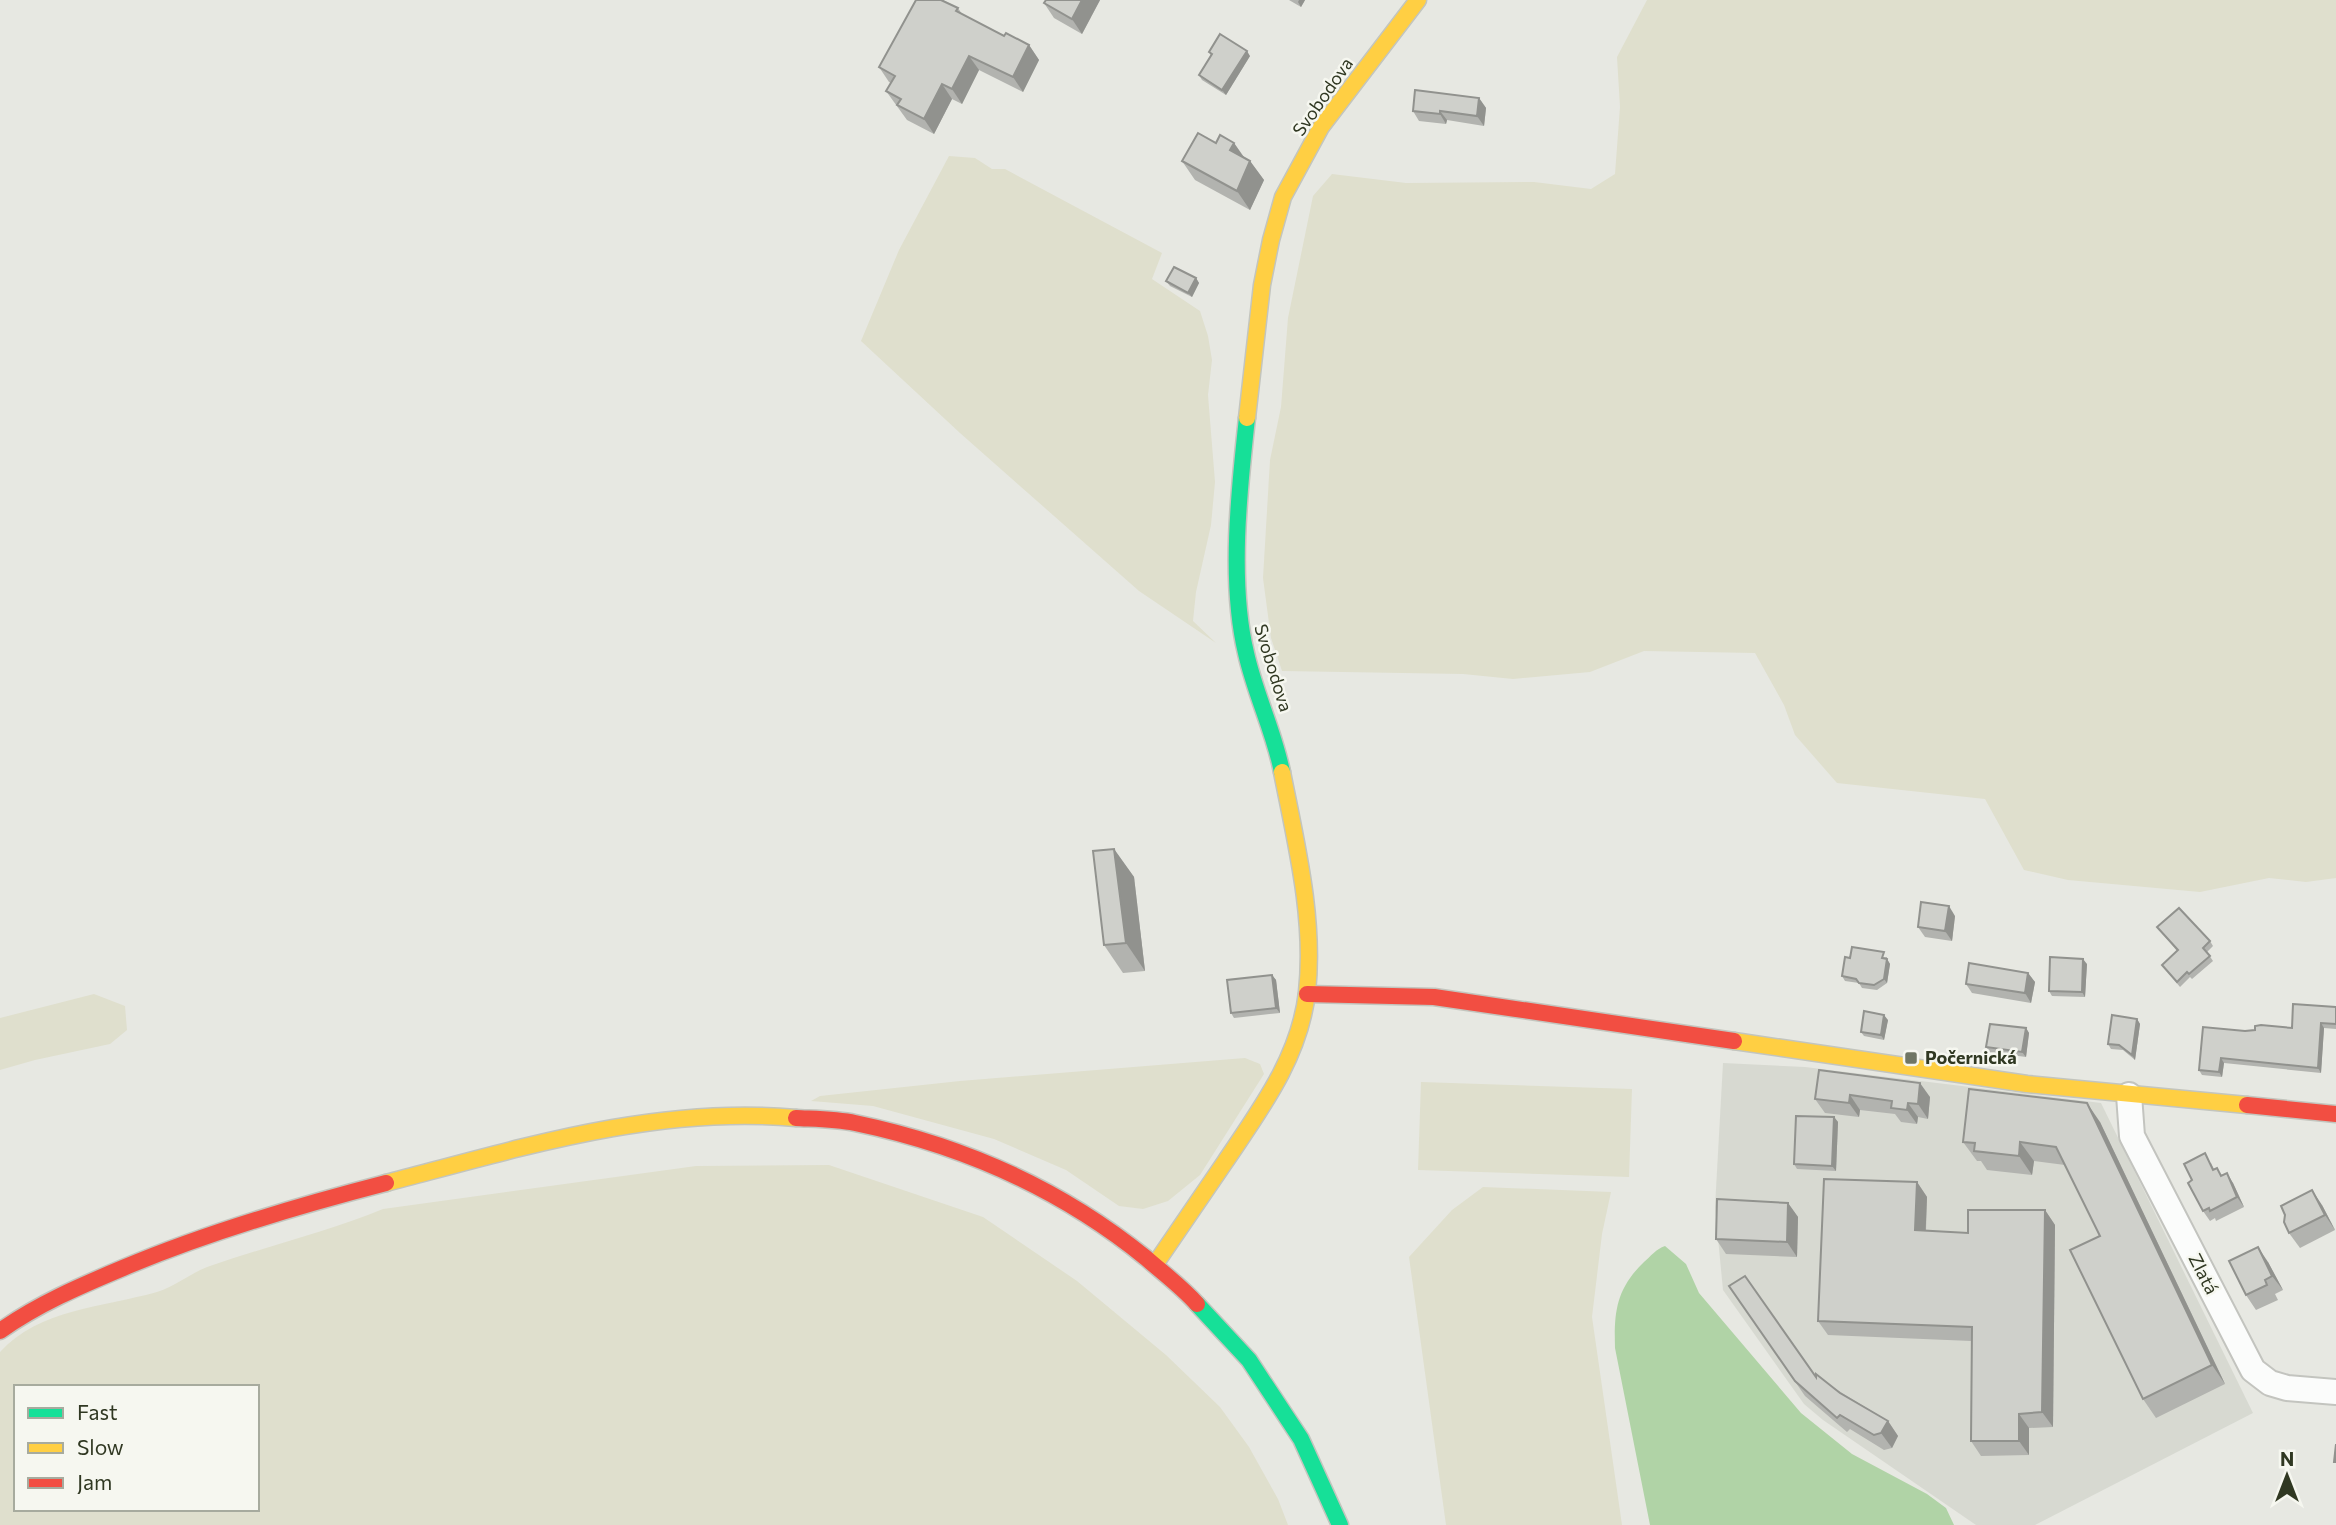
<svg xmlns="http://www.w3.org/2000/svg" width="2336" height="1525" font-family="Commissioner,sans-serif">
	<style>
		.built { fill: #d7d9d1 }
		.green { fill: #dfdfcd; fill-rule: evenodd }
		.water { fill: #b0d3a6 }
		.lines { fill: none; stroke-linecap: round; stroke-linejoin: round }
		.street-casing { stroke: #c3c4bf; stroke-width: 28 }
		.fast-casing { stroke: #c3c5be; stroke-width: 19 }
		.slow-casing { stroke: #c3c5be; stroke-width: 19 }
		.jam-casing { stroke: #c3c5be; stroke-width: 19 }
		.street { stroke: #fbfcfb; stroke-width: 24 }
		.fast { stroke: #16e098; stroke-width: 16 }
		.slow { stroke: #ffcf43; stroke-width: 16 }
		.jam { stroke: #f24e42; stroke-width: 16 }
		.wall { fill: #b2b3af }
		.shaded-wall { fill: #91928e }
		.building { fill: #cfd0cb; stroke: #91928e; stroke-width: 2 }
		.poi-dot { fill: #707665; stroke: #f6f7f0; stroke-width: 2.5 }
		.labels { text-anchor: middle; stroke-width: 5; stroke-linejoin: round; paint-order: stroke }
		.street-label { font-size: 18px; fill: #303822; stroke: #f6f7f0 }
		.poi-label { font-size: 18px; font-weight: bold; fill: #303822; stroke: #f6f7f0; text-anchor: start }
	</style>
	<rect width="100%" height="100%" fill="#e7e8e2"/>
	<path class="built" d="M1723,1063l82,4 296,36 152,310 -218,112h-59l-153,-105 -19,-16 -81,-114 -8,-83z"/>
	<g class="green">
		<path d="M1647,0h689v878l-30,4 -37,-4 -69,14 -132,-12 -44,-10 -39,-71 -148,-16 -42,-48 -11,-30 -29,-52 -111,-2 -54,21 -77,7 -50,-5 -181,-3 -11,-33 -8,-60 7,-118 11,-53 7,-89 25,-122 19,-22 74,9 128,-1 57,7 24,-15 5,-67 -3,-50z"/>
		<path d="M949,156l26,2 17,11h13l157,84 -10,26 48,32 8,25 4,24 -4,35 7,87 -4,43 -15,67 -3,29 23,22 -77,-52 -179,-158 -99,-92 38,-91z"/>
		<path d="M94,994l31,12 2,24 -17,14 -75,16 -35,10v-52z"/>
		<path d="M1245,1058l15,6 4,10 -64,101 -32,26 -25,8 -24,-3 -53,-36 -72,-31 -121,-33 -62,-5 9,-5 140,-15z"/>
		<path d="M1421,1082l211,7 -3,88 -211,-7z"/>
		<path d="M829,1165l154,52 94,64 89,74 54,52 29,40 29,52 10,26h-1288v-173c39,-43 104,-45 157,-60 19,-6 35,-20 53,-26 57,-20 117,-34 173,-57l313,-43zM16,1387h241v122h-241z"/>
		<path d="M1483,1187l128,5 -9,42 -10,83 30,208h-176l-37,-268 43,-47z"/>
	</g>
	<path class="water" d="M1665,1246l21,18 13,29 102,120 51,41 75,40 19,14 8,17h-304l-35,-177c-1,-36 1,-59 29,-86 7,-6 12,-13 21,-16z"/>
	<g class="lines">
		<defs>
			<path id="street" d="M2129,1095l3,41 121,234 17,13 17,5 49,4"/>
			<g id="fast">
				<path d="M1247,418c-8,72 -18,165 -1,235 9,41 28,78 36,119"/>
				<path d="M1197,1304l52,56 52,79 39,86"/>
			</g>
			<g id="slow">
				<path d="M1247,418l15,-133 9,-45 12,-43 38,-70 97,-127"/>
				<path d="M1734,1041l293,43 220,21"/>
				<path d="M386,1183c134,-35 271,-78 410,-65"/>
				<path d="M1156,1263c23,-34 46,-67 69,-101 35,-52 75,-105 82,-170 8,-73 -11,-149 -25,-220"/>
			</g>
			<g id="jam">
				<path d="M1307,994l127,3 300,44"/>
				<path d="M2247,1105l89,9"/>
				<path d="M796,1118c19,1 40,1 59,5 106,22 206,66 291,135 17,15 36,29 51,46"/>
				<path d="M0,1331c38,-27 80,-45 123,-63 85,-36 174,-62 263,-85"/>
			</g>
		</defs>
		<use href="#street" class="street-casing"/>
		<use href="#fast" class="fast-casing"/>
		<use href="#slow" class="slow-casing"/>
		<use href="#jam" class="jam-casing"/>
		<use href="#street" class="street"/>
		<use href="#fast" class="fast"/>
		<use href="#slow" class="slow"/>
		<use href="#jam" class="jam"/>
	</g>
	<g class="wall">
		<path d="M916,0h27l15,8 4,6 42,22 25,9 10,15 -16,32 -44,-22 -17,34 -10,-5 -18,35 -27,-14 -21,-29 5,-8 -2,-1 -10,-15z"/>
		<path d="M1100,0l-18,34 -28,-16 -10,-15z"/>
		<path d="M1289,0h16l-4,7z"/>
		<path d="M1209,52l41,4 -24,39 -24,-15 -3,-5 12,-19z"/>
		<path d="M1479,98l7,10 -2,18 -37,-6 -1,4 -27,-3 -6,-10z"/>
		<path d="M1216,143h18l10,14 6,4 14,19 -14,30 -55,-30 -13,-19z"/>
		<path d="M1196,278l3,5 -7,14 -22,-11 -4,-5z"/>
		<path d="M1114,849l20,28 11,94 -22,2 -19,-28z"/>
		<path d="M1955,916l-3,25 -27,-4 -7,-10z"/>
		<path d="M2157,927l53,14 3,5 -6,6 6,9 -21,18 -2,-2 -10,10 -18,-22 15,-14z"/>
		<path d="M1887,957v2l3,5 -3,19 -10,7 -15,-2 -3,-5 -14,-2 -3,-5 8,-18z"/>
		<path d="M2087,964l-2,33 -33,-1 -3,-5z"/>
		<path d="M2028,973l7,9 -4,21 -59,-10 -6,-9z"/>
		<path d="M1272,975l4,5 4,33 -46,5 -3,-5z"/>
		<path d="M2336,1007v22l-12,-1 -3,45 -97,-10 -2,14 -20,-2 -3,-5 46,-39 47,-3z"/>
		<path d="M2137,1019l3,5 -5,36 -12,-10 -12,-1 -3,-5z"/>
		<path d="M1888,1020l-4,20 -20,-4 -3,-4z"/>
		<path d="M2026,1028l3,5 -3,24 -37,-5 -3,-5z"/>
		<path d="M1819,1070l111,27 -2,22 -10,-2 -1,7 -16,-2 -6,-8 -35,-4 -1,7 -34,-4 -10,-14z"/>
		<path d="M1834,1117l4,5 -2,49 -39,-2 -3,-5z"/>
		<path d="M2100,1122l125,262 -69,34 -13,-19 -43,-163 -35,-71 -31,-4 -2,14 -45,-5 -6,-9h-4l-14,-19z"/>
		<path d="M2211,1163l3,6 19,14 11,24 -28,14 -1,-3 -5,3 -7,-10 -11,-31z"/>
		<path d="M1917,1182l10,15 -1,34 42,2 77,-23 10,15 -2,202 -24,1v27l-48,1 -10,-15v-100l-143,-6 -10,-14z"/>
		<path d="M1788,1203l10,14 -1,40 -71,-3 -10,-15z"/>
		<path d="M2322,1205l13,25 -35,18 -11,-15z"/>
		<path d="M2268,1262l15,28 -8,4 3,6 -22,10 -10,-15z"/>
		<path d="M1729,1286l87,91 72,44 10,15 -6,12 -8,2 -34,-21 -3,3 -42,-36z"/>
	</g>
	<g class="shaded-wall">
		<path d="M1082,0h18l-18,34 -10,-15z"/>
		<path d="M1299,0h6l-4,7 -3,-5z"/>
		<path d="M1029,45l10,15 -16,32 -10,-15z"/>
		<path d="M1247,51l3,5 -24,39 -4,-5z"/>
		<path d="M969,56l10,14 -17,34 -10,-15z"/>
		<path d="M942,84l10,15 -18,35 -10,-15z"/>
		<path d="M1479,98l7,10 -2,18 -7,-10z"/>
		<path d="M1440,111l7,9 -1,4 -6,-10z"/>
		<path d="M1234,143l13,19 -17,-12z"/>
		<path d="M1250,161l14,19 -14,30 -13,-19z"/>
		<path d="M1196,278l3,5 -7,14 -4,-4z"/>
		<path d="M1114,849l20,28 11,94 -19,-28z"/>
		<path d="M1949,906l6,10 -3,25 -7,-10z"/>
		<path d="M1887,959l3,5 -3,19 -3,-4z"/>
		<path d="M2083,959l4,5 -2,33 -3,-5z"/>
		<path d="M2028,973l7,9 -4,21 -6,-10z"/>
		<path d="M1272,975l4,5 4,33 -4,-5z"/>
		<path d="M1884,1015l4,5 -4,20 -3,-5z"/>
		<path d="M2137,1019l3,5 -5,36 -3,-5z"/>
		<path d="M2321,1023l3,5 -3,45 -3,-5z"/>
		<path d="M2026,1028l3,5 -3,24 -4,-5z"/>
		<path d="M2221,1058l3,5 -2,14 -3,-5z"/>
		<path d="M1920,1083l10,14 -2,22 -10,-15z"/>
		<path d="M1850,1095l10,15 -1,7 -10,-14z"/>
		<path d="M1908,1103l10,14 -1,7 -10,-14z"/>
		<path d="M2087,1103l13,19 125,262 -13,-19z"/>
		<path d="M1834,1117l4,5 -2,49 -4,-5z"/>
		<path d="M2020,1142l14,19 -2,14 -13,-19z"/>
		<path d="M2227,1173l6,10 11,24 -7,-10z"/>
		<path d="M1917,1182l10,15 -2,48 -10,-15z"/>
		<path d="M2312,1190l10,15 13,25 -10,-15z"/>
		<path d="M1788,1203l10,14 -1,40 -10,-15z"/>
		<path d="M2045,1210l10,15 -2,202 -11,-15z"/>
		<path d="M2258,1247l10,15 15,28 -11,-14z"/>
		<path d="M2019,1414l10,14v27l-10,-14z"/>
		<path d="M1888,1421l10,15 -6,12 -11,-15z"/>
	</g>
	<g class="building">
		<path d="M916,0h25l17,8 -2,3 48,25 2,-3 23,12 -16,32 -44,-21 -17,33 -10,-5 -18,35 -27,-14 4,-6 -15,-8 9,-15 -16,-9z"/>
		<path d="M1046,0h36l-10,19 -28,-16z"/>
		<path d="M1220,34l27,17 -25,39 -23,-15 13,-21 -3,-2z"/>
		<path d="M1415,90l64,8 -2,18 -37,-5v3l-27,-3z"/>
		<path d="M1198,133l18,10 4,-8 14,8 -4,7 20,11 -13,30 -55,-30z"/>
		<path d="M1174,267l22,11 -8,15 -22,-12z"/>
		<path d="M1114,849l12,94 -22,2 -11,-94z"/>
		<path d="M1921,902l28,4 -4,25 -27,-4z"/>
		<path d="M2179,908l31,33 -7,7 7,8 -21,18 -2,-2 -10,10 -15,-17 16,-15 -21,-23z"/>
		<path d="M1852,947l32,5 -2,6 5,1 -3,20 -10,6 -15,-2 -3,-4 -14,-3 3,-19 5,1z"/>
		<path d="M2050,957l33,2 -1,33 -33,-1z"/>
		<path d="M1969,963l59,10 -3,20 -59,-9z"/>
		<path d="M1272,975l4,33 -45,5 -4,-33z"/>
		<path d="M2293,1004l43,3v17l-15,-1 -3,45 -97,-10 -2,14 -20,-2 4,-43 42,4 10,-1v-4l6,-1 31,3z"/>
		<path d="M1864,1011l20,4 -3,20 -20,-3z"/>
		<path d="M2112,1015l25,4 -5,36 -13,-10 -11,-1z"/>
		<path d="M1990,1024l36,4 -4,24 -36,-5z"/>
		<path d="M1819,1070l101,13 -2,21 -10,-1 -1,7 -16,-2 1,-7 -42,-6 -1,8 -34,-4z"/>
		<path d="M1969,1089l118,14 125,262 -69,34 -73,-149 30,-14 -44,-89 -36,-5 -1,14 -45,-5 1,-8 -12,-1z"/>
		<path d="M1796,1116l38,1 -2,49 -38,-2z"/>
		<path d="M2205,1153l8,17 4,-2 4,8 6,-3 10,24 -27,14 -1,-3 -6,3 -15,-28 4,-3 -8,-16z"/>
		<path d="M1824,1179l93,3 -2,48 53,3v-23h77l-3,202 -23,2v27h-48l1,-114 -154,-6z"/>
		<path d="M2312,1190l13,25 -36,18 -5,-11 1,-7 -4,-9z"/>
		<path d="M1717,1199l71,4 -1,39 -71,-3z"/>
		<path d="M2258,1247l14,29 -7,4 2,5 -21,10 -17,-34z"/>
		<path d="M1745,1276l71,101v-3l24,19 48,28 -7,12 -7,2 -34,-20 -3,3 -42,-37 -66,-95z"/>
		<path d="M2336,1444v18h-2z"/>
	</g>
	<rect class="poi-dot" x="1904" y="1051" width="14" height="14" rx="3.5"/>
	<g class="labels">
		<g class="street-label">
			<text transform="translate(1323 97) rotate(-55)" y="6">Svobodova</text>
			<text transform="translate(1273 668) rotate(73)" y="6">Svobodova</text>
			<text transform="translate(2203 1274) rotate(63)" y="6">Zlatá</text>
		</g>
		<g class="poi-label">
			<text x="1925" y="1064">Počernická</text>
		</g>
	</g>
	<rect x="14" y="1385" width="245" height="126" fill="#f6f7f0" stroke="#a7ab9e" stroke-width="2"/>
	<rect x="28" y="1408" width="35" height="10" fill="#16e098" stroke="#a7ab9e" stroke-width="2"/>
	<text x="77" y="1420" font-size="21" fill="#303822">Fast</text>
	<rect x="28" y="1443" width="35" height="10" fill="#ffcf43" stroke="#a7ab9e" stroke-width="2"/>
	<text x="77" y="1455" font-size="21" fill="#303822">Slow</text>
	<rect x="28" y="1478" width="35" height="10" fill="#f24e42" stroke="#a7ab9e" stroke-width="2"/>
	<text x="77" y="1490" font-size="21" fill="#303822">Jam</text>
	<g transform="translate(2287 1476)" stroke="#f6f7f0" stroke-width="5" paint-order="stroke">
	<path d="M0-5L12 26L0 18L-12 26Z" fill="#303822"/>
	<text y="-10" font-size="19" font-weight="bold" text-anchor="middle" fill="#303822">N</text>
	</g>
</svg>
